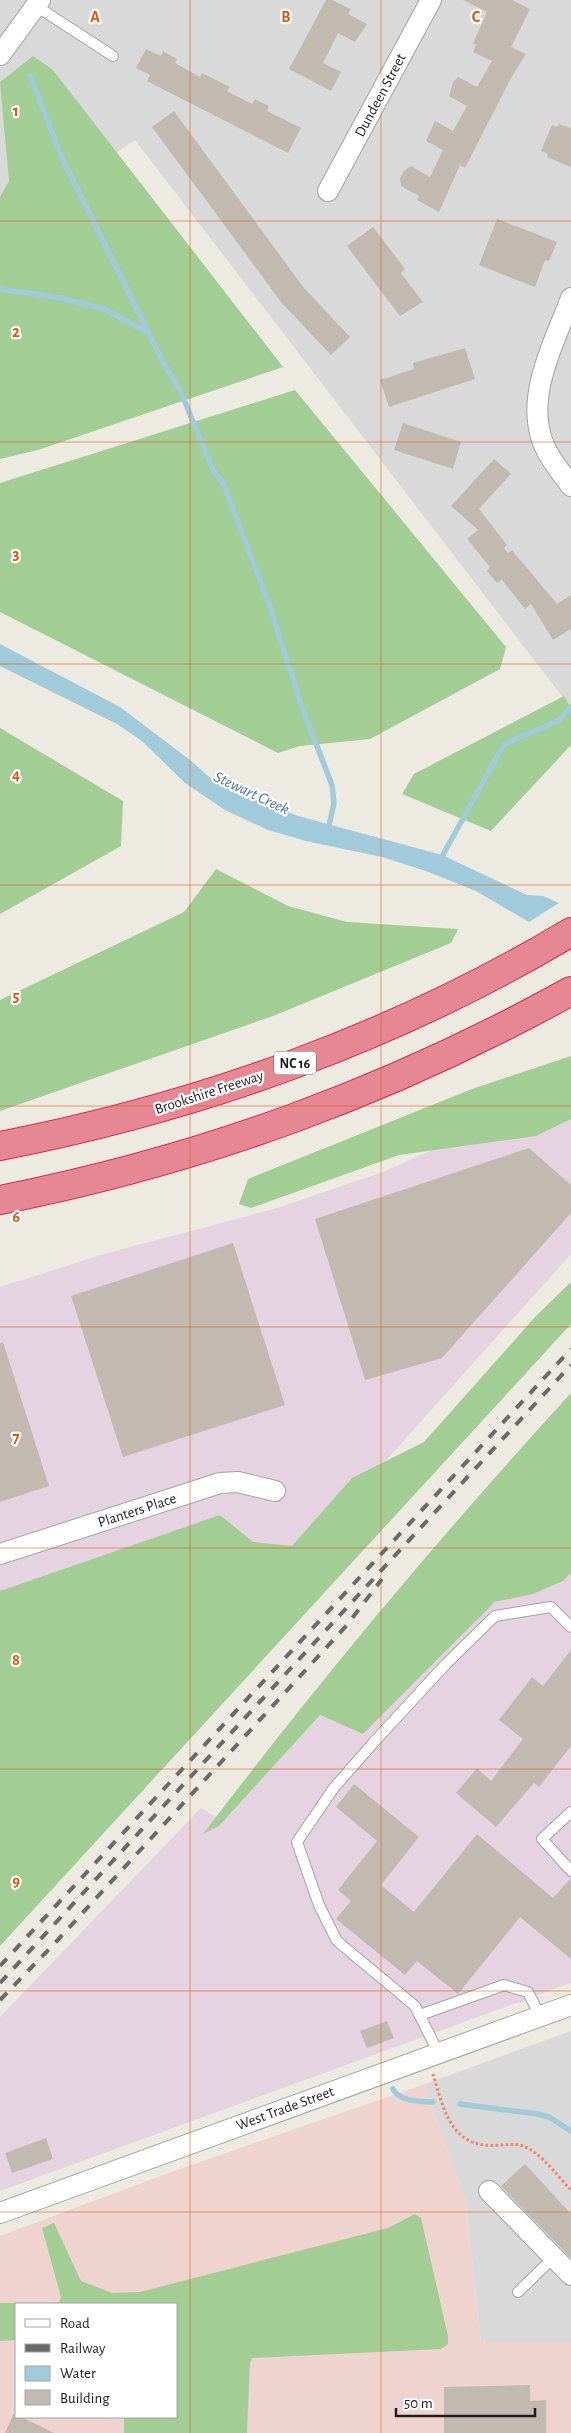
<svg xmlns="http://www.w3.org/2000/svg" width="571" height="2433" font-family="'Alegreya Sans',sans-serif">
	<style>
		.residential { fill: #dad9d9 }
		.commercial { fill: #efd3cf; fill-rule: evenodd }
		.industrial { fill: #e6d3e1 }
		.forest { fill: #a2cd95 }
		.water { fill: #a1cadb }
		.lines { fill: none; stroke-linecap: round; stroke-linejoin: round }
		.stream { stroke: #a1cadb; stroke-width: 5.5 }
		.building { fill: #c2bab1 }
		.lane-casing { stroke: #a3a3a3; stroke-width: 12 }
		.street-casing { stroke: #a3a3a3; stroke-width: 22 }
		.highway-casing { stroke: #d62354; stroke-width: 30 }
		.path { stroke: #f97f66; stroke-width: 3; stroke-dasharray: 2.5 2.5; stroke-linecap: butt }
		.lane { stroke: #fff; stroke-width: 10 }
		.street { stroke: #fff; stroke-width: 20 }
		.highway { stroke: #e68893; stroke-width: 28 }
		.rail { stroke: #6a6a6a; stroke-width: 4; stroke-dasharray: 10 10; stroke-linecap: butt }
		.grid { fill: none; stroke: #de560d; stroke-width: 1; stroke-opacity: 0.55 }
		.labels { text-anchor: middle; stroke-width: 4.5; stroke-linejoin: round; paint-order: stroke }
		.shield { fill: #fff; stroke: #606060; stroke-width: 1 }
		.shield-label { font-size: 14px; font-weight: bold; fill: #1c1c1c }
		.street-label { font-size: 15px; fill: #1c1c1c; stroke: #fff }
		.water-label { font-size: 16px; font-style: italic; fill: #4973aa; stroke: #fff }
		.grid-label { font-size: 16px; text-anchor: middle; font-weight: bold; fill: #de560d; stroke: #fff; stroke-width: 4.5; stroke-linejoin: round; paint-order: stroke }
	</style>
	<rect width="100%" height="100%" fill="#edeae1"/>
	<g class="residential">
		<path d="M0,0h571v708l-436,-568 -61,41 -74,23z"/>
		<path d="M571,2031v311h-90l-15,-139 -41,-119z"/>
	</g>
	<path class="commercial" d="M425,2084l41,119 15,139h90v91h-571v-197l174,-65zM16,2304h160v113h-160z"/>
	<g class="industrial">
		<path d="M571,1083v171l-423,472 -148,147v-586l104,-33 170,-45 109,-37 127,-57z"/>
		<path d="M571,1573v410l-571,208v-174l201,-209 15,9 -12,16 15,-7 101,-111 43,19 132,-132 38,-8 30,-13z"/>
	</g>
	<g class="forest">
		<path d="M33,56l20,14 230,297 -245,83 -38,9v-262l9,-16 -9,-99z"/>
		<path d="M295,390l211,257 -6,22 -130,70 -70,7 -22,7 -278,-141v-129z"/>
		<path d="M564,696l7,12v37l-80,86 -89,-37 12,-20z"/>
		<path d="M0,728l123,73 -2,45 -121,68z"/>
		<path d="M216,869l72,37 59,16 111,7 -7,14 -178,73 -273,95v-111l184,-88z"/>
		<path d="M571,1056v63l-35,17 -137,19 -148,53 -12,-4 9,-25 224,-90z"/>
		<path d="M571,1282v42l-571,622v-355l220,-76 33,27 39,4 60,-68 72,-36 112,-126z"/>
		<path d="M571,1393v180l-8,8 -30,13 -38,8 -132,132 -43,-19 -101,111 -16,8c116,-153 239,-300 368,-441z"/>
		<path d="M415,2214l6,4 27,118v8l-7,5 -189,9 -2,5 -3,70h-123v-16h52v-113h-160v36l-16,1v-38h53l6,-1 2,-5 -19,-69 12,-5 27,58 31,12 28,-1 248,-64z"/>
	</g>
	<path class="water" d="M0,644l120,63 70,53 19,17 32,17 57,22 144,39 85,40 16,1 16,7 -30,19 -53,-31 -50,-20 -44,-14 -76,-16 -38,-11 -43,-20 -40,-27 -43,-42 -25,-17 -117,-58z"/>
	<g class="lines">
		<g class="stream">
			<path d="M30,75l32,83 102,206 16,26 33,80 10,13 46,121 34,106 29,75 2,18 -6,27"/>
			<path d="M0,289l61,9 43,11 45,24"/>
			<path d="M439,862l65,-118 54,-23 13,-14"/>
			<path d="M393,2089c7,13 27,12 40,13"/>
			<path d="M460,2104l78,10 11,3 22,14"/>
		</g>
	</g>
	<g class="building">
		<path d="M326,0h6l19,9 -3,5 19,10 -12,18 -17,-9 -15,30 18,9 -10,19 -42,-22z"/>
		<path d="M463,0h49l18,9 -19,38 15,7 -15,24 -46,90 -5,-3 -21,47 -22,-12 2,-4 -18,-10 -1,-8 4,-7 7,-5 19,11 13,-27 -17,-9 5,-11 4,-9 18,10 14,-25 -18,-10 4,-14 5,-5 19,10 15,-26 -19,-9 3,-7 -3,-2 14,-31z"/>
		<path d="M146,49l15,7 2,-5 14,8 -2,4 25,14 2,-4 28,14 -3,4 25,13 3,-5 14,7 -2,5 34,17 -13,25 -141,-72 3,-6 -14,-7z"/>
		<path d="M174,111l130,177 46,49 -19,18 -50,-53 -129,-175z"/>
		<path d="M559,124l12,4v39l-24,-10 1,-3 -7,-3 11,-26 5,2z"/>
		<path d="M497,219l60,23 -8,19 -4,-1 -10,27 -56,-22z"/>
		<path d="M373,227l32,42 -4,4 22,29 -23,14 -53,-70z"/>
		<path d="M465,348l10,31 -86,28 -9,-27 34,-11 -1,-6z"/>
		<path d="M403,423l58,19 -8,27 -59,-19z"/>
		<path d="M494,459l17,15 -32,35 28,36 -3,3 4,5 4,-3 45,54 14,-9v34l-18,11 -22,-36 -6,5 -23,-29 -5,3 -10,-12 3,-4 -23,-28 11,-9 -27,-24z"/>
		<path d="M529,1148l42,37v28l-129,145 -77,22 -50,-161z"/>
		<path d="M233,1243l52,162 -162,52 -52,-161z"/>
		<path d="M3,1342l46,144 -49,16v-159z"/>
		<path d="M571,1650v96l-32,41 -5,-4 -38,44 -40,-34 21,-25 14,13 32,-42 -24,-19 33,-43 11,9z"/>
		<path d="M354,1784l65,53 -38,48 33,27 63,-78 76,64 18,-20v81l-51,-42 -62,77 -41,-33 -12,14 -69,-56 15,-18 -13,-11 39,-49 -41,-34z"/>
		<path d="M387,2021l7,17 -27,10 -7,-17z"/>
		<path d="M46,2138l7,21 -41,14 -7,-20z"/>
		<path d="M525,2164l46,50v44l-70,-72z"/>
		<path d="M530,2385v16l16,-1v33h-102v-46z"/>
		<path d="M14,2413l2,4h5l33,16h-49z"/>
	</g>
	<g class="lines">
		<defs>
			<g id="lane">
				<path d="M36,6l77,50"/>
				<path d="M571,1812l-29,27 29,32"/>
				<path d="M420,2015l84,-30 24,7 12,24"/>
				<path d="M438,2052l-23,-46 -78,-65 -18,-36 -22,-63 36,-53 41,-47 72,-78 49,-48 56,-9 20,20"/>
				<path d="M518,2292l35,-34"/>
			</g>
			<g id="street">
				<path d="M0,55l40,-55"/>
				<path d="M328,191l103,-191"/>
				<path d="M571,298c-16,43 -45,95 -29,142 6,17 18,31 29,46"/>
				<path d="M0,1554l220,-71 18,-1 37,9"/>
				<path d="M489,2191l82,84"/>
				<path d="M0,2213l571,-208"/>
			</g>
			<g id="highway">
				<path d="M0,1146c200,-39 396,-109 571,-214"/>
				<path d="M0,1200c205,-41 388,-108 571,-209"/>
			</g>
		</defs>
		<use href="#lane" class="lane-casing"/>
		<use href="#street" class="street-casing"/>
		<use href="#highway" class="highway-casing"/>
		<path class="path" d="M433,2074c9,29 16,68 52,71 13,2 27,-3 38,1 19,7 34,30 48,44"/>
		<use href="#lane" class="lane"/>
		<use href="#street" class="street"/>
		<use href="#highway" class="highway"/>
		<g class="rail">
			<path d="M0,1966l571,-617"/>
			<path d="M0,1983l571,-618"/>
			<path d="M0,2000l54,-56 293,-319 35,-46"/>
		</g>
	</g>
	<path class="grid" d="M190,0v2433M381,0v2433M0,221h571M0,442h571M0,664h571M0,885h571M0,1106h571M0,1327h571M0,1548h571M0,1769h571M0,1991h571M0,2212h571"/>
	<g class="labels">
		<rect class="shield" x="274" y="1051.5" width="42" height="23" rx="4"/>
		<g class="shield-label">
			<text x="295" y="1068">NC 16</text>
		</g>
		<g class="street-label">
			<text transform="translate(380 95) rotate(-62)" y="5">Dundeen Street</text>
			<text transform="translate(209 1092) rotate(-18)" y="5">Brookshire Freeway</text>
			<text transform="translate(137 1510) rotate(-18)" y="5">Planters Place</text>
			<text transform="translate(285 2108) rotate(-20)" y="5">West Trade Street</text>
		</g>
		<g class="water-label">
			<text transform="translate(252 792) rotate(25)" y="6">Stewart Creek</text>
		</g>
	</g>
	<g class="grid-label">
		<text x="95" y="22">A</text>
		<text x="286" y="22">B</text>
		<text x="476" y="22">C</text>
		<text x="16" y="116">1</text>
		<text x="16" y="337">2</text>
		<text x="16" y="559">3</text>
		<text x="16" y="780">4</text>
		<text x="16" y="1001">5</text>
		<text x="16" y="1222">6</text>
		<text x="16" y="1443">7</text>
		<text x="16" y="1665">8</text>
		<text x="16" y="1886">9</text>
	</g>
	<rect x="15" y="2303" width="162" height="115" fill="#ffffff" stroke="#a4a4a4"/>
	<rect x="25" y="2319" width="25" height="8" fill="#ffffff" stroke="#a4a4a4"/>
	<text x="60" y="2328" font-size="15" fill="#1c1c1c">Road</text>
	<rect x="25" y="2344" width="25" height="8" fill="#6a6a6a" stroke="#a4a4a4"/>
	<text x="60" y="2353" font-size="15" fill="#1c1c1c">Railway</text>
	<rect x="25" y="2366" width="25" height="15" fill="#a1cadb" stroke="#a4a4a4"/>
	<text x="60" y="2378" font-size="15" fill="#1c1c1c">Water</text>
	<rect x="25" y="2390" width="25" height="15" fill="#c2bab1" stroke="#a4a4a4"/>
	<text x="60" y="2403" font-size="15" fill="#1c1c1c">Building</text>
	<path d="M396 2408v8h139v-8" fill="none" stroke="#1c1c1c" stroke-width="2.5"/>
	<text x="404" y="2408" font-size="15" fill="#1c1c1c" stroke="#ffffff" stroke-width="4" paint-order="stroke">50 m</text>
</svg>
